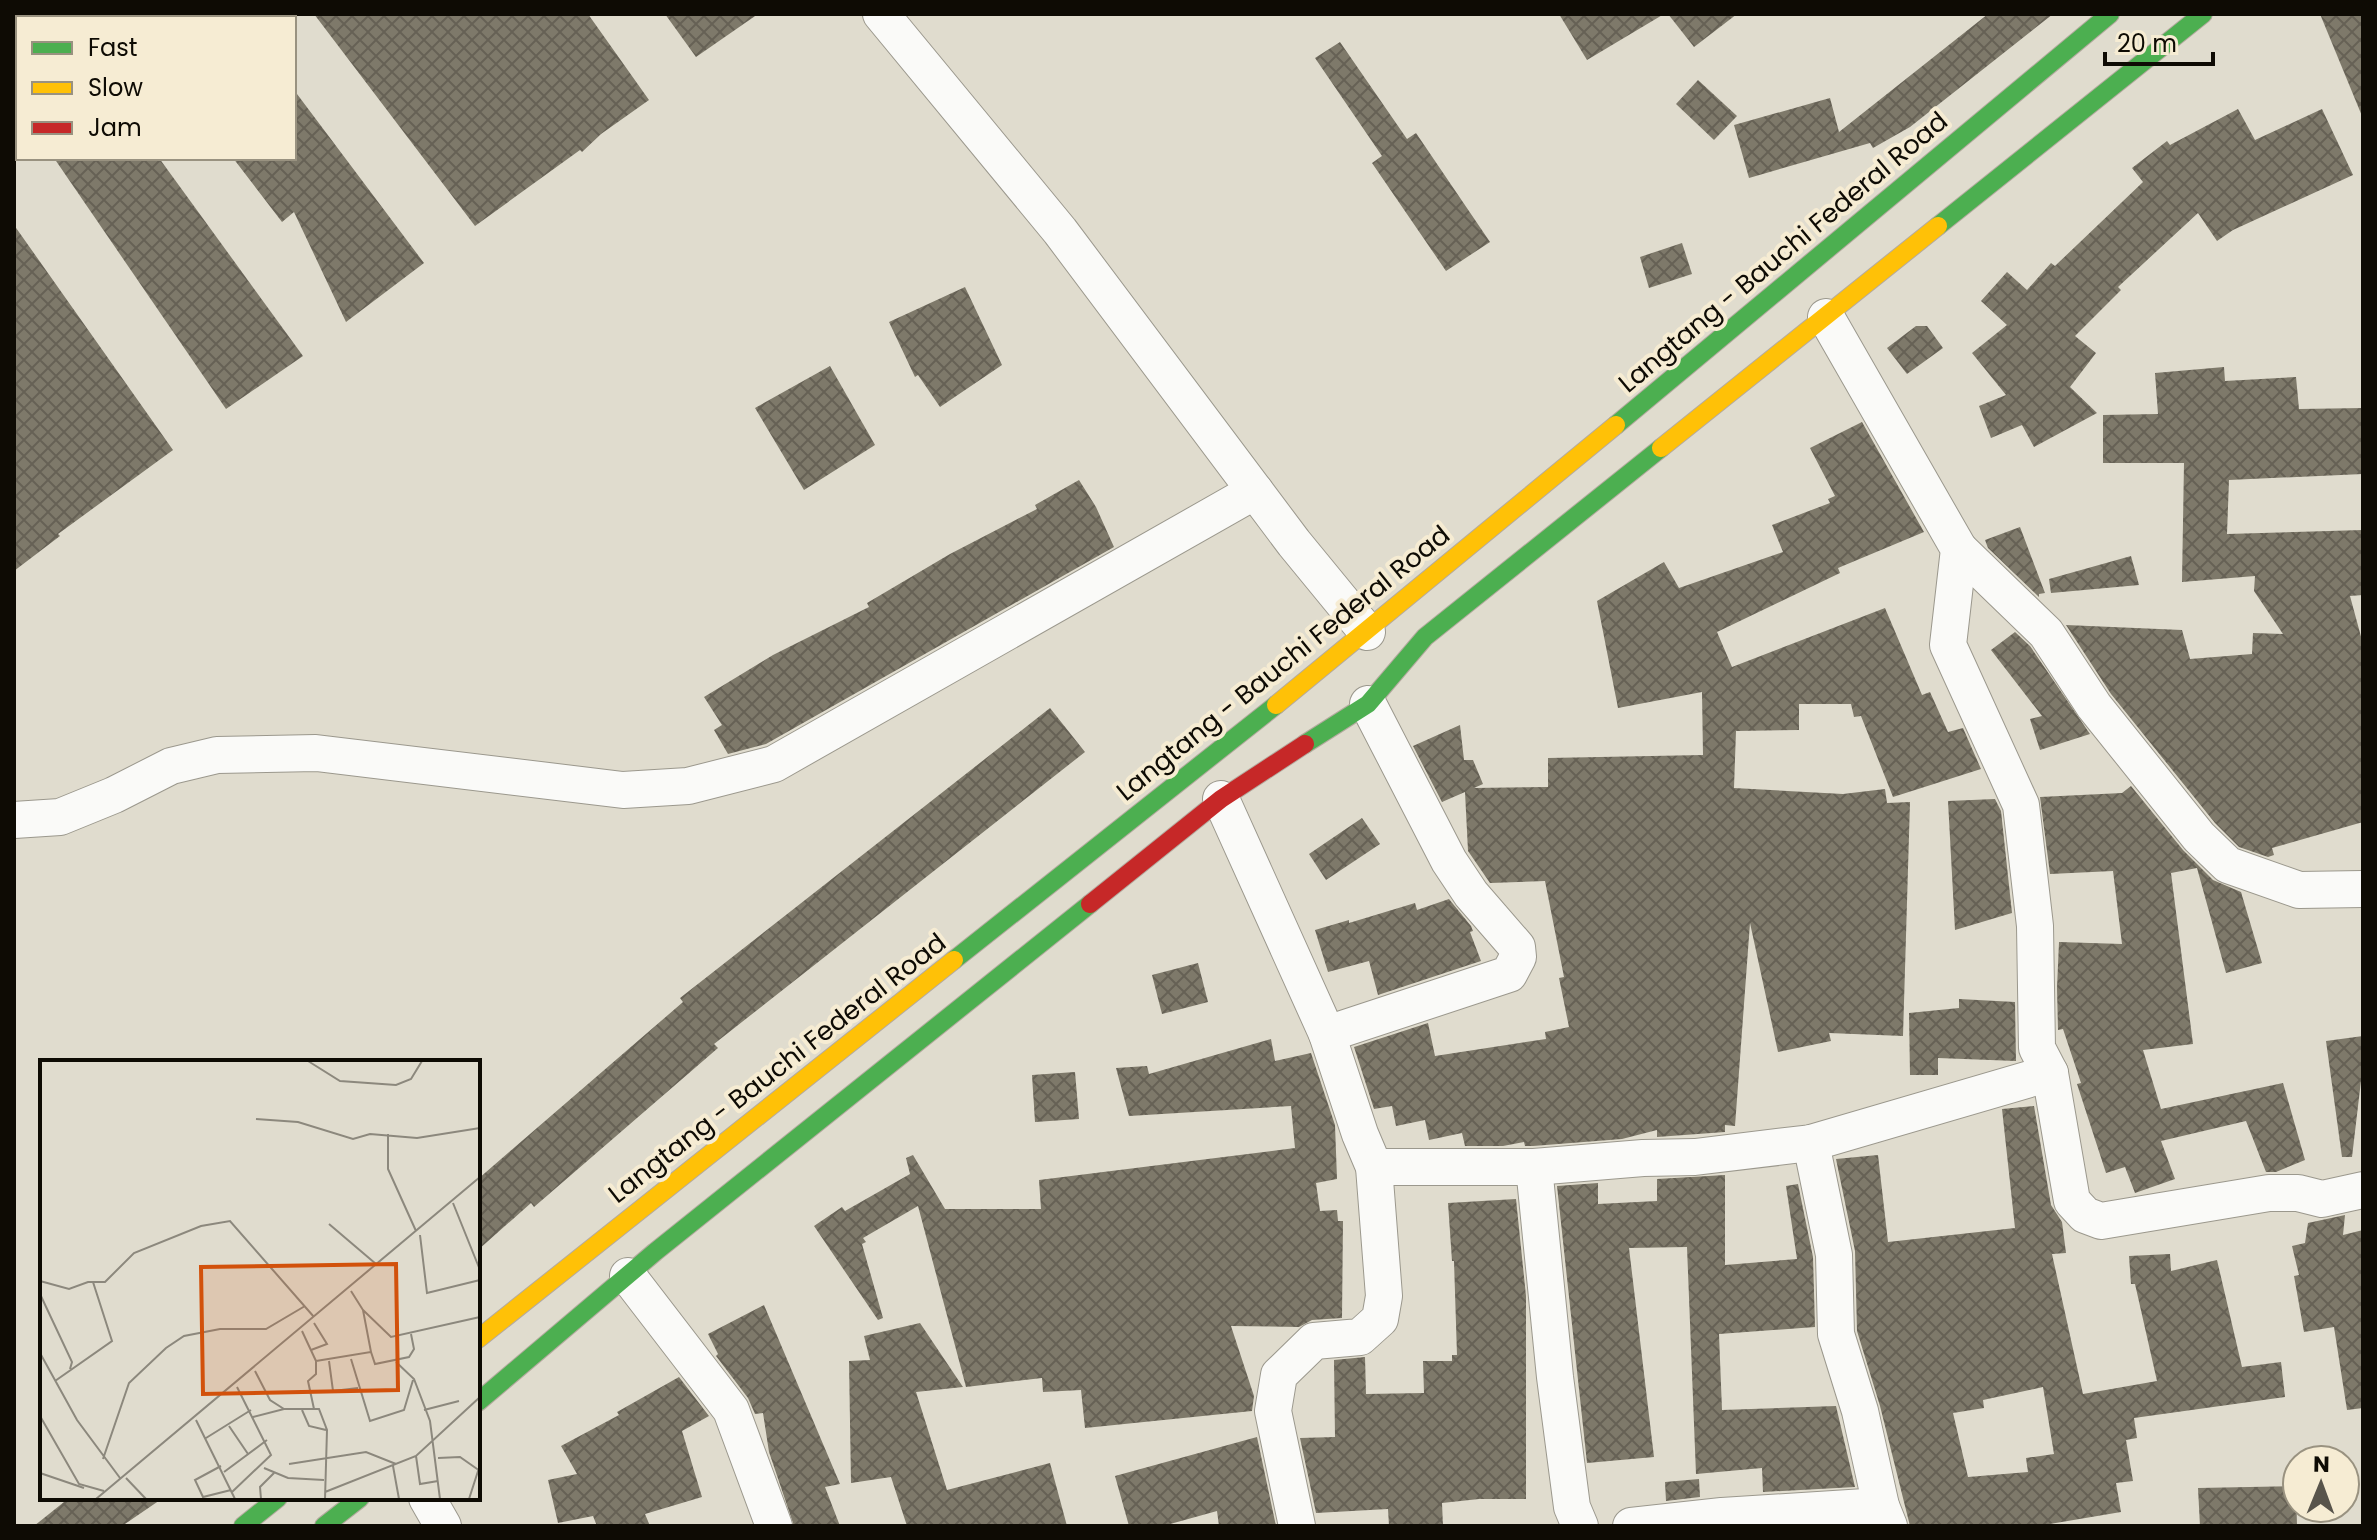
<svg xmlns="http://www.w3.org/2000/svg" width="2377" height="1540" font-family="Poppins,sans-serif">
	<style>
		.building { fill: url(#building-cross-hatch); fill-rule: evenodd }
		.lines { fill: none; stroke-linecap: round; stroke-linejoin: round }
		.street-casing { stroke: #9b988d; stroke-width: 38 }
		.fast-casing { stroke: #b4aa9f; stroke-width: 20 }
		.slow-casing { stroke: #b4aa9f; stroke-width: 20 }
		.jam-casing { stroke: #b4aa9f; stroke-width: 20 }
		.street { stroke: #fafaf8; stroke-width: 36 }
		.fast { stroke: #4caf50; stroke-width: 18 }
		.slow { stroke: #ffc107; stroke-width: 18 }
		.jam { stroke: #c62828; stroke-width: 18 }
		.labels { text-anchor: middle; stroke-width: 8; stroke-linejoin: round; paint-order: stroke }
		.street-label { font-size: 26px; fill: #0e0b04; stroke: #f6ecd3 }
		.inset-road { fill: none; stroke: #8c887d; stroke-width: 2 }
		.view { fill: #d2510b; fill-opacity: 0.15; stroke: #d2510b; stroke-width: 4 }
		.inset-edge { fill: none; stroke: #0e0b04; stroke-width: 4 }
	</style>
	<defs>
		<pattern id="building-cross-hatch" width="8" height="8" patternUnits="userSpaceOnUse" patternTransform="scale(2)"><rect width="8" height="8" fill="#7e796a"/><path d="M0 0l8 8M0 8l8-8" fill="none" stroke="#666155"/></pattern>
	</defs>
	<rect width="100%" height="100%" fill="#e0dcce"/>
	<g class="building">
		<path d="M314,14h274l61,86 -48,34 -19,18 -2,-2 -105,76z"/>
		<path d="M665,14h93l-62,43z"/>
		<path d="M1559,14h105l-77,46z"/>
		<path d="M1668,14h69l-43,33z"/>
		<path d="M1988,14h65l-143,113 -37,21 -3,-5 -121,35 -15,-53 96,-27 9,34z"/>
		<path d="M2320,14h43v102h-1z"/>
		<path d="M1340,42l67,97 9,-6 74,109 -44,29 -74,-108 10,-7 -67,-98z"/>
		<path d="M1698,80l39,36 -23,24 -38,-36z"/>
		<path d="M294,90l130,173 -78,59 -52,-110 -12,10 -49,-64h61z"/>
		<path d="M2238,109l17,31 67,-31 31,66 -120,55 -16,11 -19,-28 -80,74 3,3 -46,46 21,17 -26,34 27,26 -63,34 -12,-22 -31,13 -12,-32 27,-11 -34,-42 35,-28 -26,-24 26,-29 20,18 24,-27 4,3 88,-84 -11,-14 35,-27 3,4z"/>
		<path d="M54,158h105l144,198 -77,53z"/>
		<path d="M14,225l159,225 -115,84 2,2 -46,35z"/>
		<path d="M1682,243l10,31 -43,14 -9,-31z"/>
		<path d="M965,287l37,78 -62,42 -22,-32 -3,2 -26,-55z"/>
		<path d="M1916,326h11l16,22 -36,26 -20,-26z"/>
		<path d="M830,366l45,79 -71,45 -49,-82z"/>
		<path d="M2224,367l1,14 71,-4 3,32 64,-1v66l-134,6 -2,54 136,-4v65l-13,1 13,48v178l-91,26 2,7 -6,2 -29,-10 -24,-24 -104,-129 -45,-69 116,5 8,29 62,-5 1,-21 30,1 -29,-43 1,-15 -73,6 2,-119h-81v-48l55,-1 -3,-41z"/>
		<path d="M1862,422l62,110 -86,36 2,5 -123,59 15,35 153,-59 37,87 8,-3 18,40 15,-4 18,41 -88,28 -32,-81 -7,1 -3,-13h-52v26l-63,1 -2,57 109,6 42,-5 2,14 23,-1 -7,234 -74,-3 2,8 -53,11 -28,-129 -15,203 -10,-1v7l-68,5v-7l-35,9 -89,7h-8l-1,-4 -21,4h-38l-3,-13 -33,7 -4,-20 -29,6 -4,-20 -18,3 -20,-62 74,-24 7,33 111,-17 -1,-7 24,-5 -10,-49 5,-1 -19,-96 -55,2 -22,-32 -3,-59 -23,10 -29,-56 47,-21 4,35h9l10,24 -9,4 74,-1v-29l155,-3 -1,-63 -84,16 -21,-107 67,-39 15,26 104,-36 -11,-27 58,-22 -2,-4 7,-3 -25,-48z"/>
		<path d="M1079,480l17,27 18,40 -348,197 -38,10 -14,-24 8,-5 -18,-28 69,-42 96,-48 -2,-4 83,-49 87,-45 -2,-4z"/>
		<path d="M2020,527l25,66 -6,1v3l-51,-49 -3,-8z"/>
		<path d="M2131,556l8,29 -88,8 -2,-14z"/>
		<path d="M2015,632l15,14 60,88 -50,16 -10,-31 12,-3 -51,-66z"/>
		<path d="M1050,708l35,44 -371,292 4,4 -184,159 -3,-4 -53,47v-71l205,-177 -3,-4z"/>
		<path d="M2131,786l52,64 30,30 28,12 21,71 -36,10 -29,-105 -26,5 22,171 -50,6 18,59 122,-26 22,77 -29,12h-10l-20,-51 -85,20 14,38 -40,14 -10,-26 -19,6 -29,-89 4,-1 -18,-54 -5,1 -1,-42 2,-46 63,2 -9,-73 -63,3 -10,-77 82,-4z"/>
		<path d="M1995,799l6,12 11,102 -57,17 -7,-129z"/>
		<path d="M1362,818l18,26 -54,36 -17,-26z"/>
		<path d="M1449,899l22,27 2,5 -3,1 11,29 -103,34 -9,-34 -41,11 -13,-42 34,-10v3l66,-20 2,7z"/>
		<path d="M1198,963l10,39 -46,12 -10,-39z"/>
		<path d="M1959,999l56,3 1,59 -78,-3v17h-28l-1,-62 50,-5z"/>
		<path d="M2363,1036v28l-11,93h-10l-16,-116z"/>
		<path d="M1271,1039l4,22 36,-8 24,72 2,54 -21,4 4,28 17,-1 1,11h5l-1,97 -30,2 -13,7 -68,-1 23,70 -2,15 -167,17 -4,-38 -38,2 -1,-14 -76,9 -48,-181 -55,32 3,4 -4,2 21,74 -5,2 -64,-94 28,-19 3,4 65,-37 -4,-16 7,-3 32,54h96l-2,-29 256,-32 -4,-42 -162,10 -13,-48 31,-2 2,8z"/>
		<path d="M1075,1072l4,47 -44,3 -3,-47z"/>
		<path d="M2034,1106l17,99 11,17 4,31 -14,1 31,140 74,-13 -22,-97h-4l-2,-28 41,-2 1,17 46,-11 25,107 39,-5 4,35 -151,21 3,20 -11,2 7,41 -17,2 5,29 -83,14h-128l-30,-120 -23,-75 -2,-80 -19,-92 42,-4 10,87 127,-14 -13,-119zM2043,1387l11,67 -28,4 2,14 -60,5 -15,-64 31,-5 -1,-8z"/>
		<path d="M1725,1175v90l72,-6 -11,-73 12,-2 15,73 2,70 -96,7 3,76 114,-4 19,81 -92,5 -1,-24 -66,6 -9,-227 -58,1 25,209 -67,6 -30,-277 41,-3v21l59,-3v-22z"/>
		<path d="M1516,1199l10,97v203h-47l-37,4 1,23h-54l-1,-17 -72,4 -16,-75 35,-1 -1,-77 31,-3 1,37 58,-1 -1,-32h29v-6h5l-3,-94h-2l-4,-58z"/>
		<path d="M2345,1215l-2,20 20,-5v178l-16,2 -13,-83 -30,5 -10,-56 5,-1 -7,-29 13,-3 3,-20z"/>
		<path d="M764,1305l76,179 -15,3 15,39h-46l-25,-74 -6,-39 -8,1 -7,-16 -32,-42 2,-2 -10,-20z"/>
		<path d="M920,1323l43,64 -47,5 31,98 103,-27 17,63h-160l-16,-49 -40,6 -2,-122 21,-1 -6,-24z"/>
		<path d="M679,1377l30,39 -27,15 20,66 -57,17 5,12h-53l-4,-10 -35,7 -10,-43 29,-6 -16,-28 58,-31 -2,-3z"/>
		<path d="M1257,1437l19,89h-57l-2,-15 -54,15h-34l-14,-50z"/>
		<path d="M1699,1479l1,18 -34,4 -1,-19z"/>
		<path d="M2296,1486l1,40h-97l-2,-38z"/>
		<path d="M69,1498h94l-41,28h-88z"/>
	</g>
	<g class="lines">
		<defs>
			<g id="street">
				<path d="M881,14l179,217 234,312 73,89"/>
				<path d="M1959,549l87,84 48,73 105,131 29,28 71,25 64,-1"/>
				<path d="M1221,799l106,235 33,100 14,33 10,129 -4,23 -20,18 -46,4 -35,34 -6,36 24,115"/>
				<path d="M14,820l46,-3 54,-22 57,-29 46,-11 99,-2 307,37 65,-4 86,-22 481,-273"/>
				<path d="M1327,1034l182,-60 9,-17 -1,-10 -46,-53 -22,-33 -81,-157"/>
				<path d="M2050,1073l22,128 13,14 16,6 168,-28h29l24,6 41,-9"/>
				<path d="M1811,1143l23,112 2,79 24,77 21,95 8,20"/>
				<path d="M1374,1167h160l109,-9 52,-1 116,-14 239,-70 -13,-25 -2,-122 -14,-121 -73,-160 11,-96 -133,-232"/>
				<path d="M1534,1167l21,210 17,130 8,19"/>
				<path d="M628,1276l103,134 43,116"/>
				<path d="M427,1498l16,28"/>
				<path d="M1631,1526l91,-10 159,-10"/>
			</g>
			<g id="fast">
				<path d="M1938,226l265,-212"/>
				<path d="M1616,425l494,-411"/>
				<path d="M1305,744l63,-40 57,-67 236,-189"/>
				<path d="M954,960l322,-255"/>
				<path d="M478,1402l177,-150 435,-348"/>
				<path d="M243,1526l35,-28"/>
				<path d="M324,1526l36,-28"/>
			</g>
			<g id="slow">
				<path d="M1661,448l277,-222"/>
				<path d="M1276,705l340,-280"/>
				<path d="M478,1339l476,-379"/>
			</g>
			<path id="jam" d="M1090,904l131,-105 84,-55"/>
		</defs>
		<use href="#street" class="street-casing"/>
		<use href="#fast" class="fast-casing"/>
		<use href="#slow" class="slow-casing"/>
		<use href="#jam" class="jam-casing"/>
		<use href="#street" class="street"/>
		<use href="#fast" class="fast"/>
		<use href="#slow" class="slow"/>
		<use href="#jam" class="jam"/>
	</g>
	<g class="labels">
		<g class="street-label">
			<text transform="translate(1783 252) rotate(-40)" y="9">Langtang - Bauchi Federal Road</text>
			<text transform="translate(1283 663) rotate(-39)" y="9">Langtang - Bauchi Federal Road</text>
			<text transform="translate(777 1068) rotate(-38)" y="9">Langtang - Bauchi Federal Road</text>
		</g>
	</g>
	<g transform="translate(40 1060)">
		<rect width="440" height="440" fill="#e0dcce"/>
		<path class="inset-road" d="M268,1l32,20 56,4 15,-6 11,-18M216,59l42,3 55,17 17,-5 47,4 63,-10M348,74v35l28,62M413,143l27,67M289,164l47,40M380,175l7,58 53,-13M0,221l29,8 19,-7h17l29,-29 67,-27 29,-5 84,96M0,234l32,68 -2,7M323,250l28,27 89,-20M262,271l14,30v13l-8,7 6,28M271,290l16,-6 -13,-21M331,292l4,12 34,-7 5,-8 -3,-15M0,293l37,67 43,58M311,299l19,62 34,-11 9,-30M276,301l55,-9 -8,-42 -12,-19M289,301l4,30 25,-3M356,302l18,17 16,42 10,78M215,311l15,29 14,9M15,321l57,-40 -19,-59M262,350l7,16 17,4M384,350l35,-9M0,356l39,68 25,7M213,357l31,-8h35l8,21 -2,69M156,360l39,79M189,366l19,28M166,378l45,-28M376,396l4,28 18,-3M398,398l22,-1 20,14M63,399l26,-76 37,-35 18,-12 36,-7h46l39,-23M249,404l77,-12 30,12M181,406l-26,14 8,17 28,-7M353,406l6,33M224,408l24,10 36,2M184,412l43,-32M0,413l44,15M86,418l20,21M192,432l39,-37 -34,-68M285,432l91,-36 64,-59M56,439l384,-322M221,439l-1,-12 14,-14M429,439l10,-31"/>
		<path class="view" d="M356,204l2,126 -195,4 -2,-127z"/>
		<rect width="440" height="440" class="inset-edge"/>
	</g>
	<rect width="2377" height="1540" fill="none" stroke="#0e0b04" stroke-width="32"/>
	<rect x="16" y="16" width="280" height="144" fill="#f6ecd3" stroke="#999280" stroke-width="2"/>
	<rect x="32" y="42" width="40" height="12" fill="#4caf50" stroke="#999280" stroke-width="2"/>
	<text x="88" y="56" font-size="24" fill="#0e0b04">Fast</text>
	<rect x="32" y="82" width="40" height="12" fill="#ffc107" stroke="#999280" stroke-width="2"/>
	<text x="88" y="96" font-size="24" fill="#0e0b04">Slow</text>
	<rect x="32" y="122" width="40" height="12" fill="#c62828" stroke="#999280" stroke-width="2"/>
	<text x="88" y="136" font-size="24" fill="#0e0b04">Jam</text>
	<g transform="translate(2321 1484) rotate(1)"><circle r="38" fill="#f6ecd3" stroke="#999280" stroke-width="2"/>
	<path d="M0-6L14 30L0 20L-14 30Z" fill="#58544b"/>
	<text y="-12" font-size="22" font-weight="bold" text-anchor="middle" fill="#0e0b04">N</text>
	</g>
	<path d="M2105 52v12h108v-12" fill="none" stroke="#0e0b04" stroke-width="4"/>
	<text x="2117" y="52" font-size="24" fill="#0e0b04" stroke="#f6ecd3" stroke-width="6" paint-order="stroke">20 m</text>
</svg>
